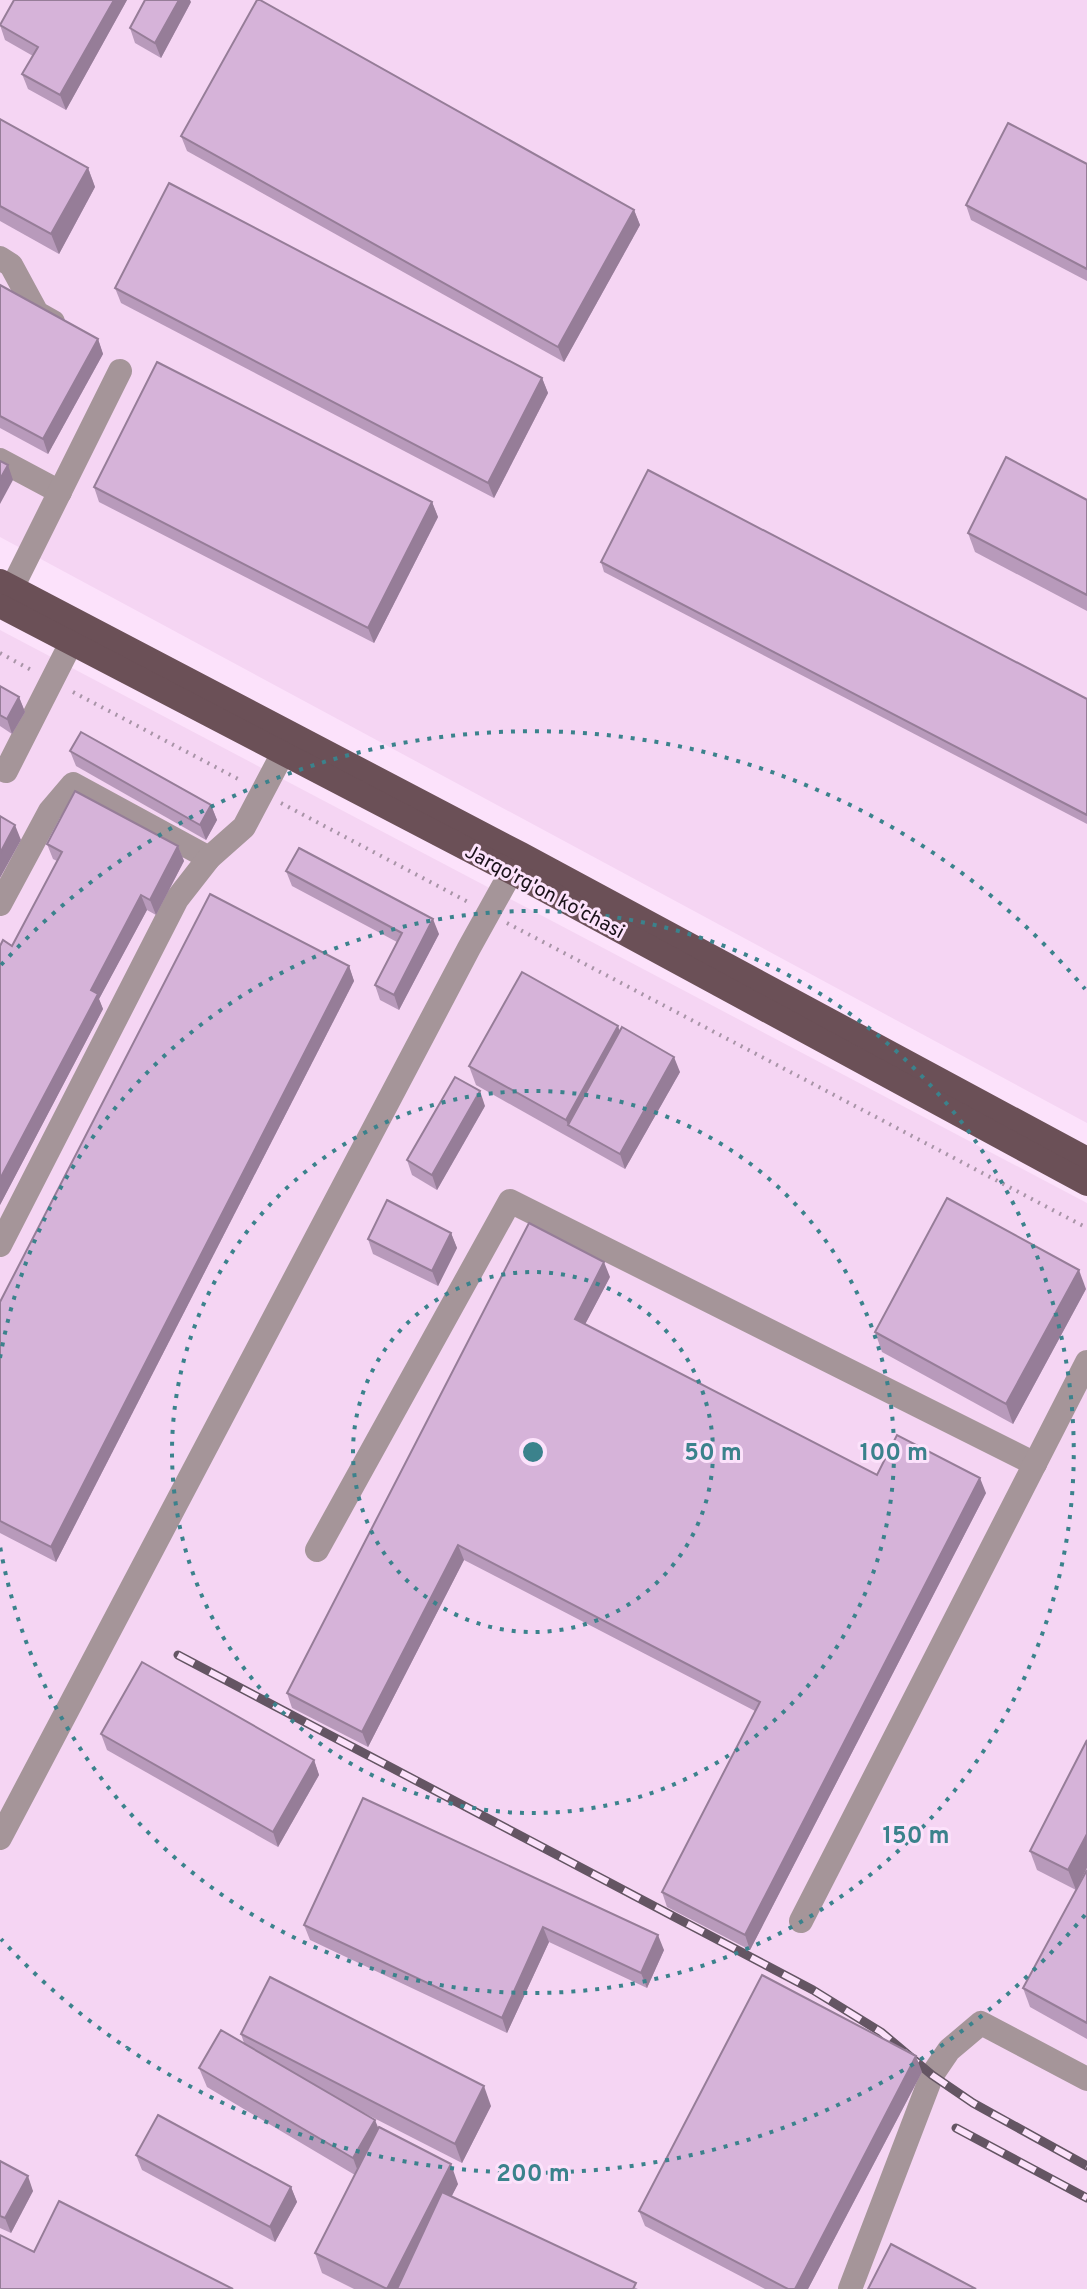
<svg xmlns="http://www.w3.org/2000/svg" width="1087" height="2289" font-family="Overpass,sans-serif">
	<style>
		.built { fill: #f5d5f3 }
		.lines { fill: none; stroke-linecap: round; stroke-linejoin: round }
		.path { stroke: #a894a7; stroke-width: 4; stroke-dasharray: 2 6; stroke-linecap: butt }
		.minor { stroke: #a59599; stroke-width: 24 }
		.major { stroke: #6b5057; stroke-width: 24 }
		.rail-casing { stroke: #645563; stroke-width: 9 }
		.rail { stroke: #fce2fb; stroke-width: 6; stroke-dasharray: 18; stroke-linecap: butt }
		.wall { fill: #b89abb }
		.shaded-wall { fill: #967d98 }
		.building { fill: #d6b3d9; stroke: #967d98; stroke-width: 2 }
		.ring { fill: none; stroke: #3b828c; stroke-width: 4; stroke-dasharray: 4 8 }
		.labels { text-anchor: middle; stroke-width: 6; stroke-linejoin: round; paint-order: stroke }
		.street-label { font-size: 20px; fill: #1a1119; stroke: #fce2fb }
		.centre { fill: #3b828c; stroke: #fce2fb; stroke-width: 4 }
		.ring-label { font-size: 24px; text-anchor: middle; font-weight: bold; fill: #3b828c; stroke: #fce2fb; stroke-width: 6; stroke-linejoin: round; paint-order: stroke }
	</style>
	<rect width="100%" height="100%" fill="#fce2fb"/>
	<g class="built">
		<path d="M0,0h1087v1123l-1087,-586z"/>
		<path d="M0,630l1087,573v1086h-1087z"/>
	</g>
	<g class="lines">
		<g class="path">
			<path d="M0,653l33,18"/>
			<path d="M73,692l169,89"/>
			<path d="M281,803l187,99"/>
			<path d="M507,923l580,305"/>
		</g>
		<g class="minor">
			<path d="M0,258l11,7 26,48 16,9"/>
			<path d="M0,460l60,32"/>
			<path d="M12,588l108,-217"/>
			<path d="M0,768l6,3 65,-128"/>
			<path d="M0,904l50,-93 23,-27 136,74"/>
			<path d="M0,1245l177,-346 32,-41 35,-31 39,-74"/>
			<path d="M317,1550l193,-349 525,263"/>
			<path d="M0,1838l469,-890 51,-92"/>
			<path d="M801,1921l286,-559"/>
			<path d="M850,2289l82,-214 17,-25 32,-27 106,56"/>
		</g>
		<g class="major">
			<path d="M0,581l521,273 566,305"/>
			<path d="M0,606l511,266 576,312"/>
		</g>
		<defs>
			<g id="rail">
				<path d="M178,1655l635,335 68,42 51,43 41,28 114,63"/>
				<path d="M956,2128l131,70"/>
			</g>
		</defs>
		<use href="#rail" class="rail-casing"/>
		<use href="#rail" class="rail"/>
	</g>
	<g class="wall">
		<path d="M14,0h113l-61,110 -38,-21 -6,-15 11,-18 -28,-16 -5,-15z"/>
		<path d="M191,2l-30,56 -26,-15 -5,-15z"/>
		<path d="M0,119l88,49 7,19 -36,67 -59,-33z"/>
		<path d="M181,136l453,74 6,15 -76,137 -377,-211z"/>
		<path d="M1087,164v117l-116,-61 -5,-15z"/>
		<path d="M0,285l98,54 5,15 -55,100 -48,-26z"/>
		<path d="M115,288l427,90 6,15 -54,105 -373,-195z"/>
		<path d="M94,487l338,15 6,15 -64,126 -275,-141z"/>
		<path d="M1087,500v111l-112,-59 -7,-19z"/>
		<path d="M601,562l486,137v125l-483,-252z"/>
		<path d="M0,686l19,11 6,15 -13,22 -12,-8z"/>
		<path d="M70,751l141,54 6,15 -11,20 -130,-74z"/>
		<path d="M47,844l131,2 6,15 -28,54 -9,-5 -48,89 4,10 -103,196v-259h12l45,-85 -4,-2z"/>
		<path d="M286,871l153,63 -40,76 -19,-10 -5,-15 22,-43 -105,-56z"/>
		<path d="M349,966l5,15 -298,581 -56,-29v-231z"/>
		<path d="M620,1031l60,41 -55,97 -149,-84 -7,-19z"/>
		<path d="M485,1106l-48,84 -25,-15 -5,-15z"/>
		<path d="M451,1233l6,15 -19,38 -65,-32 -5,-15z"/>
		<path d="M610,1277l-25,47 292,151 109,18 -236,457 -83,-43 -5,-15 93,-181 -291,-151 -96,187 -76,-39 -5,-15z"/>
		<path d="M1086,1289l-73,135 -131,-72 -7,-20z"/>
		<path d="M101,1734l213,26 5,15 -41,72 -171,-97z"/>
		<path d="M1087,1740l-11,150 -39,-20 -7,-19z"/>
		<path d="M363,1798l301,152 -17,38 -98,-46 -42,91 -197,-93 -6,-15z"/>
		<path d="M1087,1870v169l-57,-32 -7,-19z"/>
		<path d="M241,2034l250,72 -29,57 -98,-50 15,16 79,55 -7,13 187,92h-284l-32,-16 -7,-20 40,-78 -148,-88 -8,-19 45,-25z"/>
		<path d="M922,2072l-114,217h-43l-120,-63 -6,-15z"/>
		<path d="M136,2155l155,32 6,15 -22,40 -133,-72z"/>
		<path d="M0,2161l33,30 -22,42 -11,-5z"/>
	</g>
	<g class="shaded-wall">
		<path d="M114,0h13l-61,110 -6,-15z"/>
		<path d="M179,0h11l1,2 -30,56 -6,-15z"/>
		<path d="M88,168l7,19 -36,67 -8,-20z"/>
		<path d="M634,210l6,15 -76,137 -6,-15z"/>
		<path d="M98,339l5,15 -55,100 -5,-15z"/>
		<path d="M542,378l6,15 -54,105 -6,-15z"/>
		<path d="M8,465l5,15 -13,24v-25z"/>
		<path d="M432,502l6,15 -64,126 -6,-15z"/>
		<path d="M19,697l6,15 -13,22 -5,-15z"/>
		<path d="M211,805l6,15 -11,20 -6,-15z"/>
		<path d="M15,825l6,15 -21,38v-25z"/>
		<path d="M178,846l6,15 -28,54 -6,-15z"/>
		<path d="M141,895l6,15 -48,89 4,10 -103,196v-26l91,-189z"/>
		<path d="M433,919l6,15 -40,76 -5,-15z"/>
		<path d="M349,966l5,15 -298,581 -5,-15z"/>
		<path d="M618,1026l7,20 -57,79 -2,-5z"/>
		<path d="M674,1057l6,15 -55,97 -5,-15z"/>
		<path d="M480,1091l5,15 -48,84 -5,-15z"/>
		<path d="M451,1233l6,15 -19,38 -6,-15z"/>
		<path d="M604,1262l6,15 -30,57 -5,-15z"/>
		<path d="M1079,1270l7,19 -73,135 -7,-20z"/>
		<path d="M980,1478l6,15 -236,457 -5,-15z"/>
		<path d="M458,1545l6,15 -96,187 -6,-15z"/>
		<path d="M314,1760l5,15 -41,72 -5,-15z"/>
		<path d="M1087,1834v34l-11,22 -8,-20z"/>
		<path d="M543,1927l6,15 -42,91 -5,-15z"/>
		<path d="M658,1935l6,15 -17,38 -6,-15z"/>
		<path d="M916,2056l6,16 -114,217h-13z"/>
		<path d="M484,2086l7,20 -29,57 -7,-19z"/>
		<path d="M375,2120l8,19 -23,38 -7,-19z"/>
		<path d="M451,2164l7,20 -54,105h-17z"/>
		<path d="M28,2176l5,15 -22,42 -6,-15z"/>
		<path d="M291,2187l6,15 -22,40 -5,-15z"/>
	</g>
	<g class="building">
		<path d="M14,0h100l-54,95 -38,-21 16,-27 -38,-22z"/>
		<path d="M145,0h34l-24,43 -25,-15z"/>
		<path d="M257,0h3l374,210 -76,137 -377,-211z"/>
		<path d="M0,119l88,49 -37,66 -51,-28z"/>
		<path d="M1008,123l79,41v105l-121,-64z"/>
		<path d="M169,183l373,195 -54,105 -373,-195z"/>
		<path d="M0,285l98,54 -55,100 -43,-23z"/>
		<path d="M157,362l275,140 -64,126 -274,-141z"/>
		<path d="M1006,457l81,43v95l-119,-62z"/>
		<path d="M0,461l8,4 -8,14z"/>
		<path d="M648,470l439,229v116l-486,-253z"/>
		<path d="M0,686l19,11 -12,22 -7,-4z"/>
		<path d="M81,732l130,73 -11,20 -130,-74z"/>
		<path d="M75,791l103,55 -28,54 -9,-5 -50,95 7,4 -98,185v-233l3,-6 9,6 50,-94 -15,-8z"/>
		<path d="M0,816l15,9 -15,28z"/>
		<path d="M299,848l134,71 -39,76 -19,-10 27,-52 -116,-62z"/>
		<path d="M210,894l139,72 -298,581 -51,-26v-219z"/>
		<path d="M522,972l96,54 -52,94 -97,-54z"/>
		<path d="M622,1027l52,30 -54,97 -52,-29z"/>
		<path d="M455,1077l25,14 -48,84 -25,-15z"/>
		<path d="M947,1198l132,72 -73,134 -131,-72z"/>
		<path d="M387,1200l64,33 -19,38 -64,-32z"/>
		<path d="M529,1223l75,39 -29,57 302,156 20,-40 83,43 -235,457 -83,-43 98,-190 -302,-157 -96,187 -75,-39z"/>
		<path d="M142,1662l172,98 -41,72 -172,-98z"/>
		<path d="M1087,1740v94l-19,36 -38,-19z"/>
		<path d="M363,1798l295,137 -17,38 -98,-46 -41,91 -198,-93z"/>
		<path d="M1087,1870v153l-64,-35z"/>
		<path d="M762,1975l154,81 -121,233h-7l-149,-78z"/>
		<path d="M270,1977l214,109 -29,58 -214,-110z"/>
		<path d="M221,2030l154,90 -22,38 -154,-90z"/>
		<path d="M158,2115l133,72 -21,40 -134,-72z"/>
		<path d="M379,2127l72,37 -64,125 -72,-36z"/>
		<path d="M0,2161l28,15 -23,42 -5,-2z"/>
		<path d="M442,2192l194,91 -3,6h-236z"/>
		<path d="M59,2201l174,88h-233v-54l34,17z"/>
		<path d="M891,2244l85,45h-108z"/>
	</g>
	<g class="ring">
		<circle cx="533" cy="1452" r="180"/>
		<circle cx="533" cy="1452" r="361"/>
		<path d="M0 1358A541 541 0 1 1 0 1546"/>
		<path d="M1085 1915A721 721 0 0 1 1 1939M1 965A721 721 0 0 1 1085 989"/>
	</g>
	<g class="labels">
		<g class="street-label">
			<text transform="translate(545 891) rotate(28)" y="7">Jarqo'rg'on ko'chasi</text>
		</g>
	</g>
	<circle cx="533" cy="1452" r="12" class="centre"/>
	<g class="ring-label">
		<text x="713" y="1460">50 m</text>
		<text x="894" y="1460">100 m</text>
		<text x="916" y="1843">150 m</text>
		<text x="533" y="2181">200 m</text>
	</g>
</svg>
